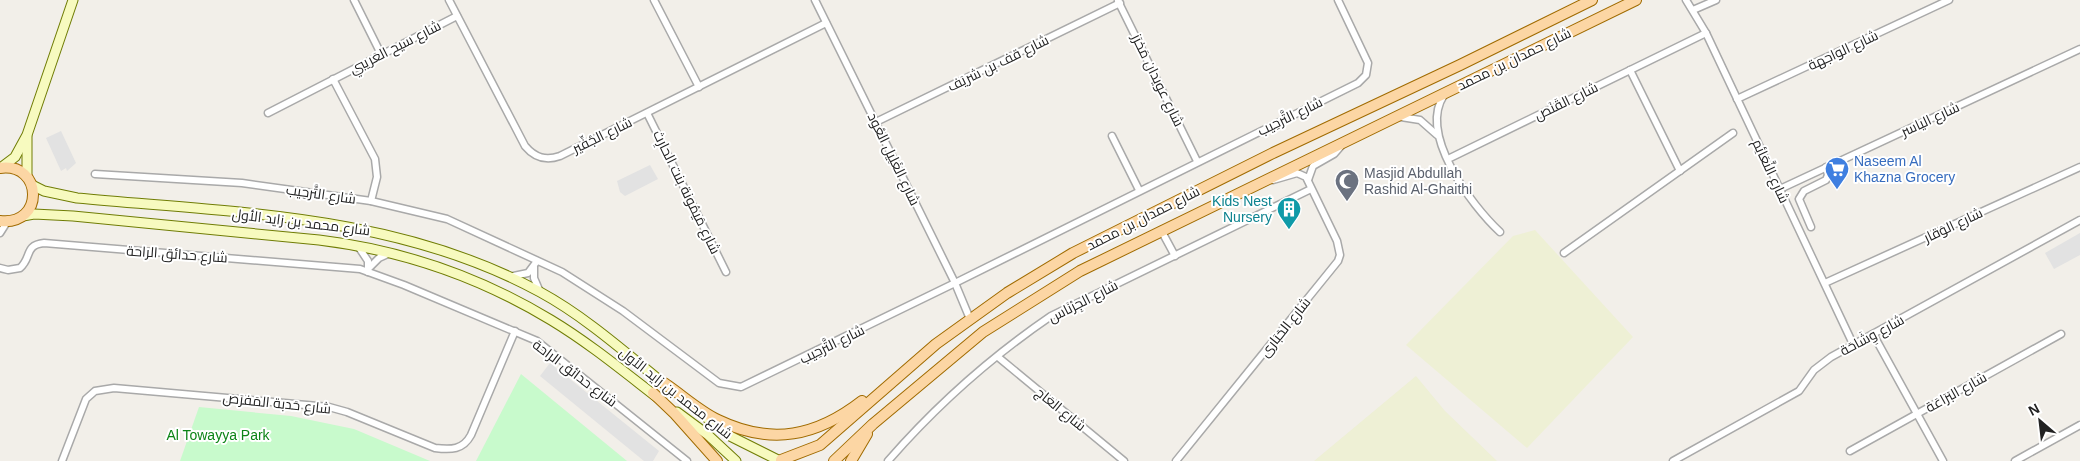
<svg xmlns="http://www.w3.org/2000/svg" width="2080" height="461" font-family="Arial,Cairo,sans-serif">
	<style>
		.farmland { fill: #eef0d5 }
		.park { fill: #c8facc }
		.parking { fill: #e2e2e2 }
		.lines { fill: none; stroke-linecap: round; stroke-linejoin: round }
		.street-casing { stroke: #a9a9a9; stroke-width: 9 }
		.secondary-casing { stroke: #707d05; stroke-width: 11 }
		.primary-casing { stroke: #a06b00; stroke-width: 12 }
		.street { stroke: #fff; stroke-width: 6 }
		.secondary { stroke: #f7fabf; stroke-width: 9 }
		.primary { stroke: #fcd6a4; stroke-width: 10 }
		.labels { text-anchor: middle; stroke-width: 4; stroke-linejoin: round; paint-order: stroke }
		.street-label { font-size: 14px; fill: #222; stroke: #fff }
		.shop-label { font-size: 14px; fill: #366cbe; stroke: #fff; text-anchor: start }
		.worship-label { font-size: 14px; fill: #5b616d; stroke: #fff; text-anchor: start }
		.culture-label { font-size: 14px; fill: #0d838f; stroke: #fff; text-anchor: end }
		.park-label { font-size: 14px; fill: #0c8416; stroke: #fff }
	</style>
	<rect width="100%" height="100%" fill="#f2efe9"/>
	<g class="farmland">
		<path d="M1535,230l98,107 -106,111 -121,-103 107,-109z"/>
		<path d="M1416,376l29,35 52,50h-183z"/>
	</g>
	<g class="park">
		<path d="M521,374l106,87h-151z"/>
		<path d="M199,407l92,9 63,13 76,32h-250z"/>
	</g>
	<g class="parking">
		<path d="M61,131l15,32 -9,8 -1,-3 -5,3 -15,-33z"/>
		<path d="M650,165l8,14 -33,17 -5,-4 -3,-11z"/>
		<path d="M2080,233v22l-26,14 -9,-16z"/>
		<path d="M550,363l109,88 -6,10h-9l-104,-85z"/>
	</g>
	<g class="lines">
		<defs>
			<g id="street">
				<path d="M354,0l27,54"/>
				<path d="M449,0l76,146c10,12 21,15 35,10l266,-133"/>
				<path d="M654,0l45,87"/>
				<path d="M815,0l140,283 15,36"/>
				<path d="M1686,0l20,33 147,311"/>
				<path d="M1118,1l79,160"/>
				<path d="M1693,10l23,-10"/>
				<path d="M1630,70l50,101"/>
				<path d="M333,79l42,80 2,18 -6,24"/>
				<path d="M1444,95c-26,39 27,110 56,137"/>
				<path d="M1737,99l212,-99"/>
				<path d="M268,113l189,-97"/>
				<path d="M647,113l79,159"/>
				<path d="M1401,117l19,3 17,15"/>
				<path d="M876,122l244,-119"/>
				<path d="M1112,136l27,54"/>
				<path d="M1448,159l258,-126"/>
				<path d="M95,174l147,9 129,18 76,18 115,53 61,39 96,72 22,4 214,-104 403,-200 8,-8 2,-12 -30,-63"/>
				<path d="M1308,180l5,-14 21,-12 7,-8"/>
				<path d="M1780,189l300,-140"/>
				<path d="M1811,227l-12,-28 5,-8 22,-11 2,-5 -2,-8"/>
				<path d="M1161,230l14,26"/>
				<path d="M0,233l7,-11"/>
				<path d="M358,246l10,15v11"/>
				<path d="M1564,253l169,-120"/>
				<path d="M534,267v11l6,14"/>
				<path d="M0,268l8,2 12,-2c12,-10 4,-23 24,-25l316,26 44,16 133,56 150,120"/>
				<path d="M369,268l10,-10 11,-5"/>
				<path d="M508,277l20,-4 9,-12"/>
				<path d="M1825,283l255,-116"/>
				<path d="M1873,334l70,127"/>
				<path d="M998,357l126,104"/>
				<path d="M1850,451l211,-117"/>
				<path d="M62,461l24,-62 9,-8 19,-3 215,19 18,5 88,36c16,2 28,2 36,-13l44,-104"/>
				<path d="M888,461c47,-54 103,-104 163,-145l260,-127"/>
				<path d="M1176,461l162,-200 2,-6 -3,-14 -31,-64 -9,-4 -24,7"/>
				<path d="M1673,461l126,-70 15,-21 17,-13 249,-137"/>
				<path d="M2015,461l65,-36"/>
			</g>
			<g id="secondary">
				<path d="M27,137v40"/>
				<path d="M2,167l13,-10 12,-22 46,-135"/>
				<path d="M32,185l12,6 33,7c158,15 320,16 463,94 46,25 87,62 128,95"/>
				<path d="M23,216l11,-2 39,2 246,24c82,10 161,37 232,80 38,23 72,51 107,78"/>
				<path d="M677,412l31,23 28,26"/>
				<path d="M703,415l27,21 48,24"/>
			</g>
			<g id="primary">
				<path d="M0,168c43,-6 45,58 0,53"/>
				<path d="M664,383c18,12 35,28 54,37 54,26 99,16 144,-19"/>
				<path d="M653,393l22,21 42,47"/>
				<path d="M781,460l39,-15 116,-101 71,-51 66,-40 200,-100 187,-88 132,-65"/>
				<path d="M834,461l39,-37 110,-92 97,-61 556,-271"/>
				<path d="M851,461l16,-27"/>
			</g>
		</defs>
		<use href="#street" class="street-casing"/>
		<use href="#secondary" class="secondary-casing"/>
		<use href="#primary" class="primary-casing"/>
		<use href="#street" class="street"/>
		<use href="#secondary" class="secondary"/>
		<use href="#primary" class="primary"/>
	</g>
	<defs>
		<symbol id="supermarket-pin" viewBox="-11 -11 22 30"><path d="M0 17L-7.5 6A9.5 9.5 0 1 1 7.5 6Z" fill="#3f7fe0" stroke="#fff"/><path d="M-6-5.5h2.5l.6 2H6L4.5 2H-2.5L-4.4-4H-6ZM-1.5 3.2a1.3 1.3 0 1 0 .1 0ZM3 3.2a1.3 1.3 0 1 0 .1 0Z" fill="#fff"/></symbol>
		<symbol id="mosque-pin" viewBox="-11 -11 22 30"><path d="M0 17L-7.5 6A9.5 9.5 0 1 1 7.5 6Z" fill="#6b7280" stroke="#fff"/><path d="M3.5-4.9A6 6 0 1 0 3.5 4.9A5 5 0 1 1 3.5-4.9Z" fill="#fff"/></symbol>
		<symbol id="building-pin" viewBox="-11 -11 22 30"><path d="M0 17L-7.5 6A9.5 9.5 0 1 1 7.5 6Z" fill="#0f9aa8" stroke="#fff"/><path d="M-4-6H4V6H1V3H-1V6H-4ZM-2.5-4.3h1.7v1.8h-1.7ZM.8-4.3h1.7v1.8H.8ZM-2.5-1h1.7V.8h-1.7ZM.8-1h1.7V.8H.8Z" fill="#fff"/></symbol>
	</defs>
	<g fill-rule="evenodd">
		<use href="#supermarket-pin" x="1823" y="155" width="28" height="38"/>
		<use href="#mosque-pin" x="1333" y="167" width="28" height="38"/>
		<use href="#building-pin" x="1275" y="195" width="28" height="38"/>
	</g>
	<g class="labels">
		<g class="street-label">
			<text transform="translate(395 47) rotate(-27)" y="5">شارع سيح العَريبي</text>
			<text transform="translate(1843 50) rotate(-25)" y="5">شارع الواجهة</text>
			<text transform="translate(1514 59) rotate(-26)" y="5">شارع حمدان بن محمد</text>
			<text transform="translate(998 63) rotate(-26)" y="5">شارع قف بن شريَف</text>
			<text transform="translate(1158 80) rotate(64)" y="5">شارع عويدان مَخرَز</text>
			<text transform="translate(1566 101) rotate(-26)" y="5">شارع القَنَص</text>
			<text transform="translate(1290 116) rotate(-26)" y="5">شارع التَّرحِيب</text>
			<text transform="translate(1930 119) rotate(-25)" y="5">شارع الياسر</text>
			<text transform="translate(602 135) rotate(-26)" y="5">شارع الجُفِّير</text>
			<text transform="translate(894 159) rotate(64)" y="5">شارع الغَلِيل العُود</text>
			<text transform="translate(1771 171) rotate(65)" y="5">شارع النَّعَائِم</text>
			<text transform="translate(687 192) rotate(64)" y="5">شارع مَيمُونة بنت الحارِث</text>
			<text transform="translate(321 194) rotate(8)" y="5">شارع التَّرحِيب</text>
			<text transform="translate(1143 218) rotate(-27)" y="5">شارع حمدان بن محمد</text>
			<text transform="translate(301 222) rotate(7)" y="5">شارع محمد بن زايد الأول</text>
			<text transform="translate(1953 225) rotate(-25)" y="5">شارع الوَقار</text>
			<text transform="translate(177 254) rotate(4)" y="5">شارع حدائق الراحة</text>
			<text transform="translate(1083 301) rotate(-27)" y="5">شارع الجِرْنَاس</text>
			<text transform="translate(1285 327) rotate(-51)" y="5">شارع الحَبَارى</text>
			<text transform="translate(1872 335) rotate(-28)" y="5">شارع وِشَاحَة</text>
			<text transform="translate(832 344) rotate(-26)" y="5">شارع التَّرحِيب</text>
			<text transform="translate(575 373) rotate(37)" y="5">شارع حدائق الراحة</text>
			<text transform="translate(1956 392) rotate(-29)" y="5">شارع البَرَاعَة</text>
			<text transform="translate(676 393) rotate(38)" y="5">شارع محمد بن زايد الأول</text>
			<text transform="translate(277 403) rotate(6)" y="5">شارع حَدبة المَفرَص</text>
			<text transform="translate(1061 409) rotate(39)" y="5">شارع العَاج</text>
		</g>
		<g class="shop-label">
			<text x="1854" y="166">Naseem Al<tspan x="1854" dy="16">Khazna Grocery</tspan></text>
		</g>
		<g class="worship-label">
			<text x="1364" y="178">Masjid Abdullah<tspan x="1364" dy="16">Rashid Al-Ghaithi</tspan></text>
		</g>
		<g class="culture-label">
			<text x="1272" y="206">Kids Nest<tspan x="1272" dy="16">Nursery</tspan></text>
		</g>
		<g class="park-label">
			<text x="218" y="440">Al Towayya Park</text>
		</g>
	</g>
	<g transform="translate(2040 421) rotate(332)" stroke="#ffffff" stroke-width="4" paint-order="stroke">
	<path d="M0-4L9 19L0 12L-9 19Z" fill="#222222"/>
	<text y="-8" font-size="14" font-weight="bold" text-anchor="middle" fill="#222222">N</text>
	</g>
</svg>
